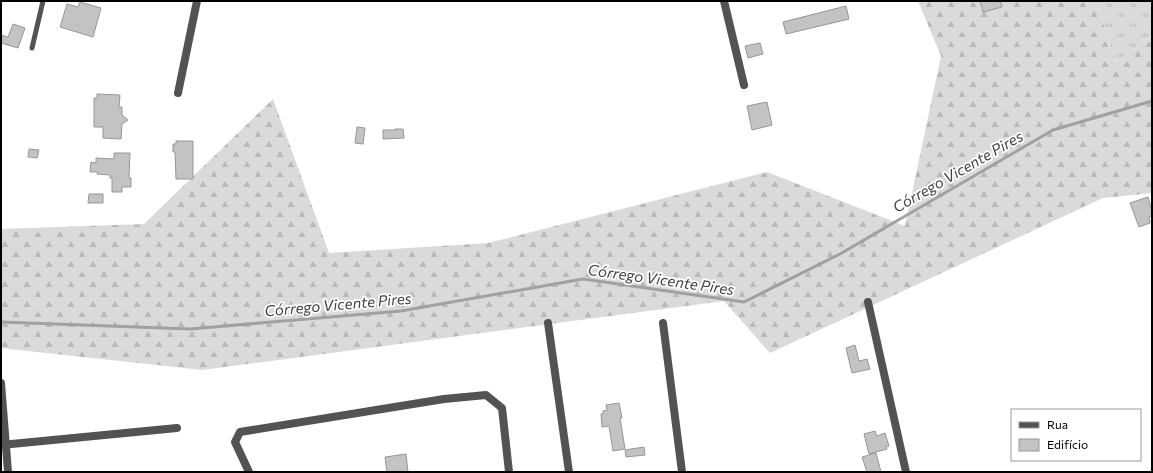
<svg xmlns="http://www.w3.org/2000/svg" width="1153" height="473" font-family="Commissioner,sans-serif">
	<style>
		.grass { fill: url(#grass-tufts) }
		.forest { fill: url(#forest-firs) }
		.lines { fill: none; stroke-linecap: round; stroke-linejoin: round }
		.stream { stroke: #a1a1a1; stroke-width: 3 }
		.building { fill: #c3c3c3; stroke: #979797 }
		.lane { stroke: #535353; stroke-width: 5 }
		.street { stroke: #535353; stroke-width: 8 }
		.labels { text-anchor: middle; stroke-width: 3.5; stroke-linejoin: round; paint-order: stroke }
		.water-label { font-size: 15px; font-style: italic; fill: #424242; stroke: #fff }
	</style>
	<defs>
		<pattern id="grass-tufts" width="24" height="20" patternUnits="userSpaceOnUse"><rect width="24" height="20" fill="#dadada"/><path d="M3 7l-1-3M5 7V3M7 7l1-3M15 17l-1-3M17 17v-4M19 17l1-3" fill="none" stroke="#b9b9b9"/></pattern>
		<pattern id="forest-firs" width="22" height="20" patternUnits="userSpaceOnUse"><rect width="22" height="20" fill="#dadada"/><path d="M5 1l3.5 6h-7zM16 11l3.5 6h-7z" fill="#b9b9b9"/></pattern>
	</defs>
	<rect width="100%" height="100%" fill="#fff"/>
	<path class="grass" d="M1096,1h56v34l-36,27z"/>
	<path class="forest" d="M918,1h178l20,61 36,-27v158l-49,5 -333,155 -46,-52 -522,69 -201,-22v-119l143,-5 129,-125 56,154 159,-10 279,-71 138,54 36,-170z"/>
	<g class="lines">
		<path class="stream" d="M1,322l189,7 211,-18 182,-32 161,23 96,-48 213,-124 99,-29"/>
	</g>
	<g class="building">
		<path d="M980,1h20l2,6 -19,5z"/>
		<path d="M80,2l21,6 -8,29 -33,-10 7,-23 11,3z"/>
		<path d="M846,6l3,13 -63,15 -3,-12z"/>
		<path d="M13,24l12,4 -7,20 -17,-5v-8l7,2z"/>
		<path d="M760,43l3,11 -15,4 -3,-12z"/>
		<path d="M97,94l23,1 -1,12h3v8l6,5 -6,4 -1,15 -18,-1v-11h-9v-29h3z"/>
		<path d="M767,102l5,23 -20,5 -5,-24z"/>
		<path d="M357,127l8,1 -2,16 -8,-1z"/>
		<path d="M395,129h8l1,9 -21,1v-9h12z"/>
		<path d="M176,141h17v38h-17l-1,-27h-2v-8h3z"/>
		<path d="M29,149l10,1 -2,8 -9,-1z"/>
		<path d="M114,153h16l-1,25h2v9h-9v5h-10v-14h-2v-3l-13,-1 1,-2h-8l1,-10 5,1v-5l18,1z"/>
		<path d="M89,194h14v9h-15z"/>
		<path d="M1148,197l4,14v5l-3,1 1,6 -11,4 -9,-24z"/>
		<path d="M855,345l4,16 8,-2 3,10 -18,4 -6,-25z"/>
		<path d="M619,403l3,15h-2l5,31 -12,2 -4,-25 -7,1 -1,-13h2v-3l4,-1 -1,-5z"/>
		<path d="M875,431l2,5 8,-3 4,13 -3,1 1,2 -18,5 -5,-20z"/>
		<path d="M644,447l1,8 -19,2 -1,-7z"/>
		<path d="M876,453l5,19h-14l-5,-15z"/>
		<path d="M406,454l2,18h-21l-2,-15z"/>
	</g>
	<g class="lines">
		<path class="lane" d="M32,48l11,-47"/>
		<g class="street">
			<path d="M724,1l20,84"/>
			<path d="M178,93l19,-92"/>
			<path d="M868,302l38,170"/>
			<path d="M548,323l21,149"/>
			<path d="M663,323l19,149"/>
			<path d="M1,383l7,89"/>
			<path d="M1,445l176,-17"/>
			<path d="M249,472l-14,-30 5,-10 204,-33 42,-4 16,13 7,64"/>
		</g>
	</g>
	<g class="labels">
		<g class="water-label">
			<text transform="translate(958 172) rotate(-30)" y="5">Córrego Vicente Pires</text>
			<text transform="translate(661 280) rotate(8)" y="5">Córrego Vicente Pires</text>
			<text transform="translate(338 305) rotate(-5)" y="5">Córrego Vicente Pires</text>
		</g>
	</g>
	<rect width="1153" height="473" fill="none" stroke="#000000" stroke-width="4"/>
	<rect x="1011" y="409" width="130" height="52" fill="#ffffff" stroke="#999999"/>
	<rect x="1019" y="422" width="20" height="6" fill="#535353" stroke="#999999"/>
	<text x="1047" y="429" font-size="12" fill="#000000">Rua</text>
	<rect x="1019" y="439" width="20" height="12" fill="#c3c3c3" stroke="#999999"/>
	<text x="1047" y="449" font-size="12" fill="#000000">Edifício</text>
</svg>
